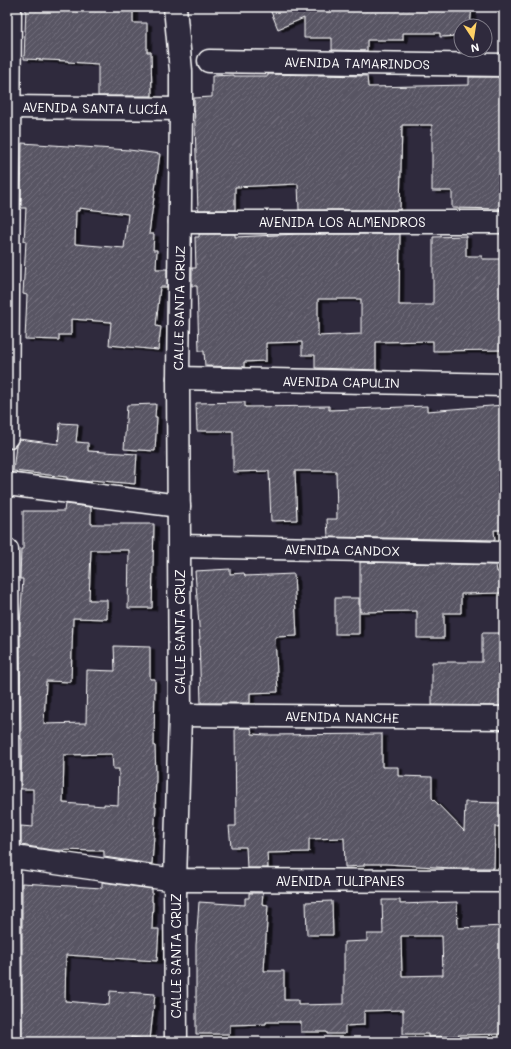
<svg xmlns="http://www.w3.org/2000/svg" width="511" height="1049" font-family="Mali,sans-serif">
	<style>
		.building { fill: url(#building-hatch); stroke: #fff; fill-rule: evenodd; filter: url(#shadow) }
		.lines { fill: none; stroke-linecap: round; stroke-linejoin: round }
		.minor-casing { stroke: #fff; stroke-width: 25 }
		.tertiary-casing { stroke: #fff; stroke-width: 25 }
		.minor { stroke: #2f2a3d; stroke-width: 22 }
		.tertiary { stroke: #2f2a3d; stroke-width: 22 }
		.labels { text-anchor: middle; stroke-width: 3; stroke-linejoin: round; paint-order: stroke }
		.street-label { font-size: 13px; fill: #fff; stroke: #2f2a3d }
	</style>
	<defs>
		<pattern id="building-hatch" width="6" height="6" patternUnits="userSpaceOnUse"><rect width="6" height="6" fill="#595564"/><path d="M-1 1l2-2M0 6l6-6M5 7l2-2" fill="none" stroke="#726e7b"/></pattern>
		<filter id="shadow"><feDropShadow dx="4.5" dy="2.5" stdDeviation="0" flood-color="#0009"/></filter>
	</defs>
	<rect width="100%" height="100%" fill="#2f2a3d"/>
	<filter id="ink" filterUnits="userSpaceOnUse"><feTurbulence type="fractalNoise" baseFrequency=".025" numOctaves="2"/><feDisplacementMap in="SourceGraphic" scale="8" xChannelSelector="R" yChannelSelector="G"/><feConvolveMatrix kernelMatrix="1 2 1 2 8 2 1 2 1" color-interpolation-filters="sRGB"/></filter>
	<g filter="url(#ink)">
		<g class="building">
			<path d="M26,7h107v16h14v29h4l1,44h-54v-32l-30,-2v-1l-44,-2z"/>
			<path d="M269,7l147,1 56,-1 -2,19h-9v10l-21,1v-4h-37v7h-36v11l-35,-1v-12h-28v-20l-26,11z"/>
			<path d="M268,74l99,2 1,11 101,-2v-8h35v132l-52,-1v-17h-20v-66h-30l-2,85h-101l-1,-26 -63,3v23h-37l-4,-112 18,-1v-21l22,-1v1h34z"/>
			<path d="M22,143l107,7 31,4 -11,80h5l-1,16h4l-1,19h11v18h-7l-4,39 5,1 -3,23 -49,-5 2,-23 -40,-3v16h-12v5l-34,-1 2,-44 -4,-1 3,-53h-2l2,-33h-5zM79,208l49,6 -4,34 -49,-4 1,-33h3z"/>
			<path d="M199,234h36v3l64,-3h101l-1,71h34v-68l33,-1v20h16v3h22v91l-71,1v-10l-57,1v28l-61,-2v-13h-13v-13l-36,1v18l-22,1v5l-39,-1 -1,-15h-5l-2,-65h-5v-18h4l-1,-31h4zM318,299h43v35l-43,2z"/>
			<path d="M245,402v5l84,-1v4l98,-4v5l77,-6v125h-10l1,10 -167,-3 -1,-18h10l-1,-48h-41l2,49 -26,1 -2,-50 -36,1v-41h-36l-1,-28z"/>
			<path d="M156,404l-1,13h2l-2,34 -31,-2 3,-44z"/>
			<path d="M60,423l18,1 -2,18 12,1v8l49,3 -2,30 -44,-4v2l-24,-3v-2l-54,-6 3,-26 3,-6 39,5z"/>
			<path d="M65,504l26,3v17h63l-2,84h-24l1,-58h-38l-2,50h18v19l-34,-1 -2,64 -25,-1 -2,43 42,-1 1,-53 28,1 -1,-25 36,1v32h5l-1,67h1l1,31 -1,30h1l-4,57 -48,-7v-6l-52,-1 -31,-5v-19l12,1v-38h-12l1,-50h-1l-1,-114 3,-46h-3l1,-30h2v-38h41zM112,754l1,15h6l-1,36 -14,-1v2l-41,-3 1,-48z"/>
			<path d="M360,562l136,3 1,7h7v21l-43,1v19h-17v25h-27v-27l-57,1z"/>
			<path d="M230,569v5l14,-1 1,3 49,-2 3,62 -22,1 3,55 -28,1v10h-49l-2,-64h1l-5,-68z"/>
			<rect x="335" y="598" width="24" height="36"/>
			<path d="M482,633h22v73l-72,-1v-43h50z"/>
			<path d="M235,728h16l1,6 14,1 116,-1v33h16v9l34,1v21l32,33 1,-29 39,1v23l-9,1 -1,41h-43l-65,-4h-22v2l-19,1 -1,-29 -35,1v13l-42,1 1,15h-21l-1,-21h-15l-2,-21h7z"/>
			<path d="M102,882l50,7v13h1l-1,27h7l-2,32 -91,-6 -1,46 44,4 1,-14 45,3 -5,46 -19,-3v5h-109v-159l80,5z"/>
			<path d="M249,893h14l-1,11 6,1 -4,66h20v29h14v5l46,-1v-62l23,-1v-7h16l-1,-34h18v4l57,-2 1,26 46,-2v108l-46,1v1l-30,1v-3h-25v-24l-39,1v14l-19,1v8h-18v-2h-26v-10h-35v2l-36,1v9h-34v-89l3,-43 46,3v-7h4zM401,936h41l1,39 -41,1z"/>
			<path d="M332,901l1,34h-26l-1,-33z"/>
		</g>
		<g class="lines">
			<defs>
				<g id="minor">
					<path d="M209,61l295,4"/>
					<path d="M10,107l171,2"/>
					<path d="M180,222h324"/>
					<path d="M178,378l326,7"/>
					<path d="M7,437l3,-430"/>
					<path d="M7,484l172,22"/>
					<path d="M180,546l324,7"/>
					<path d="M7,550l3,492"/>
					<path d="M180,715l324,3"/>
					<path d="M7,856l168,24 329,1"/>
				</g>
				<path id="tertiary" d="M175,7l6,64v38l-3,269 2,337 -5,165 1,162"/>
			</defs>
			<use href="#minor" class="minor-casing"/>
			<use href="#tertiary" class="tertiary-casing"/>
			<use href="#minor" class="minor"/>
			<use href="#tertiary" class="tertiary"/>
		</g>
	</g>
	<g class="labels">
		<g class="street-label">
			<text transform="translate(357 63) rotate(1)" y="5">AVENIDA TAMARINDOS</text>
			<text transform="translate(95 108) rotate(1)" y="5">AVENIDA SANTA LUCÍA</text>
			<text x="342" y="227">AVENIDA LOS ALMENDROS</text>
			<text transform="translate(179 308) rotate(-89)" y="5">CALLE SANTA CRUZ</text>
			<text transform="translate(341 382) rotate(1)" y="5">AVENIDA CAPULIN</text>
			<text transform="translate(342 550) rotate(1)" y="5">AVENIDA CANDOX</text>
			<text transform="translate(180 632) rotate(-90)" y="5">CALLE SANTA CRUZ</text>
			<text transform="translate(342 717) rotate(1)" y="5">AVENIDA NANCHE</text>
			<text x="340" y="886">AVENIDA TULIPANES</text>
			<text transform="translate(176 956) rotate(-90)" y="5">CALLE SANTA CRUZ</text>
		</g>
	</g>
	<rect width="511" height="1049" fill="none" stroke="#2f2a3d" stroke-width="24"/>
	<rect x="12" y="12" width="487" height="1025" fill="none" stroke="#fff" stroke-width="1.5" filter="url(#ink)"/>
	<g transform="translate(473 38) rotate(168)"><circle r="19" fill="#2f2a3d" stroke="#827f8b"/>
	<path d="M0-3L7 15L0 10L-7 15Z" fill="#ffd166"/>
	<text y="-6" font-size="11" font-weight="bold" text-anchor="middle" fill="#ffffff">N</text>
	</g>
</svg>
